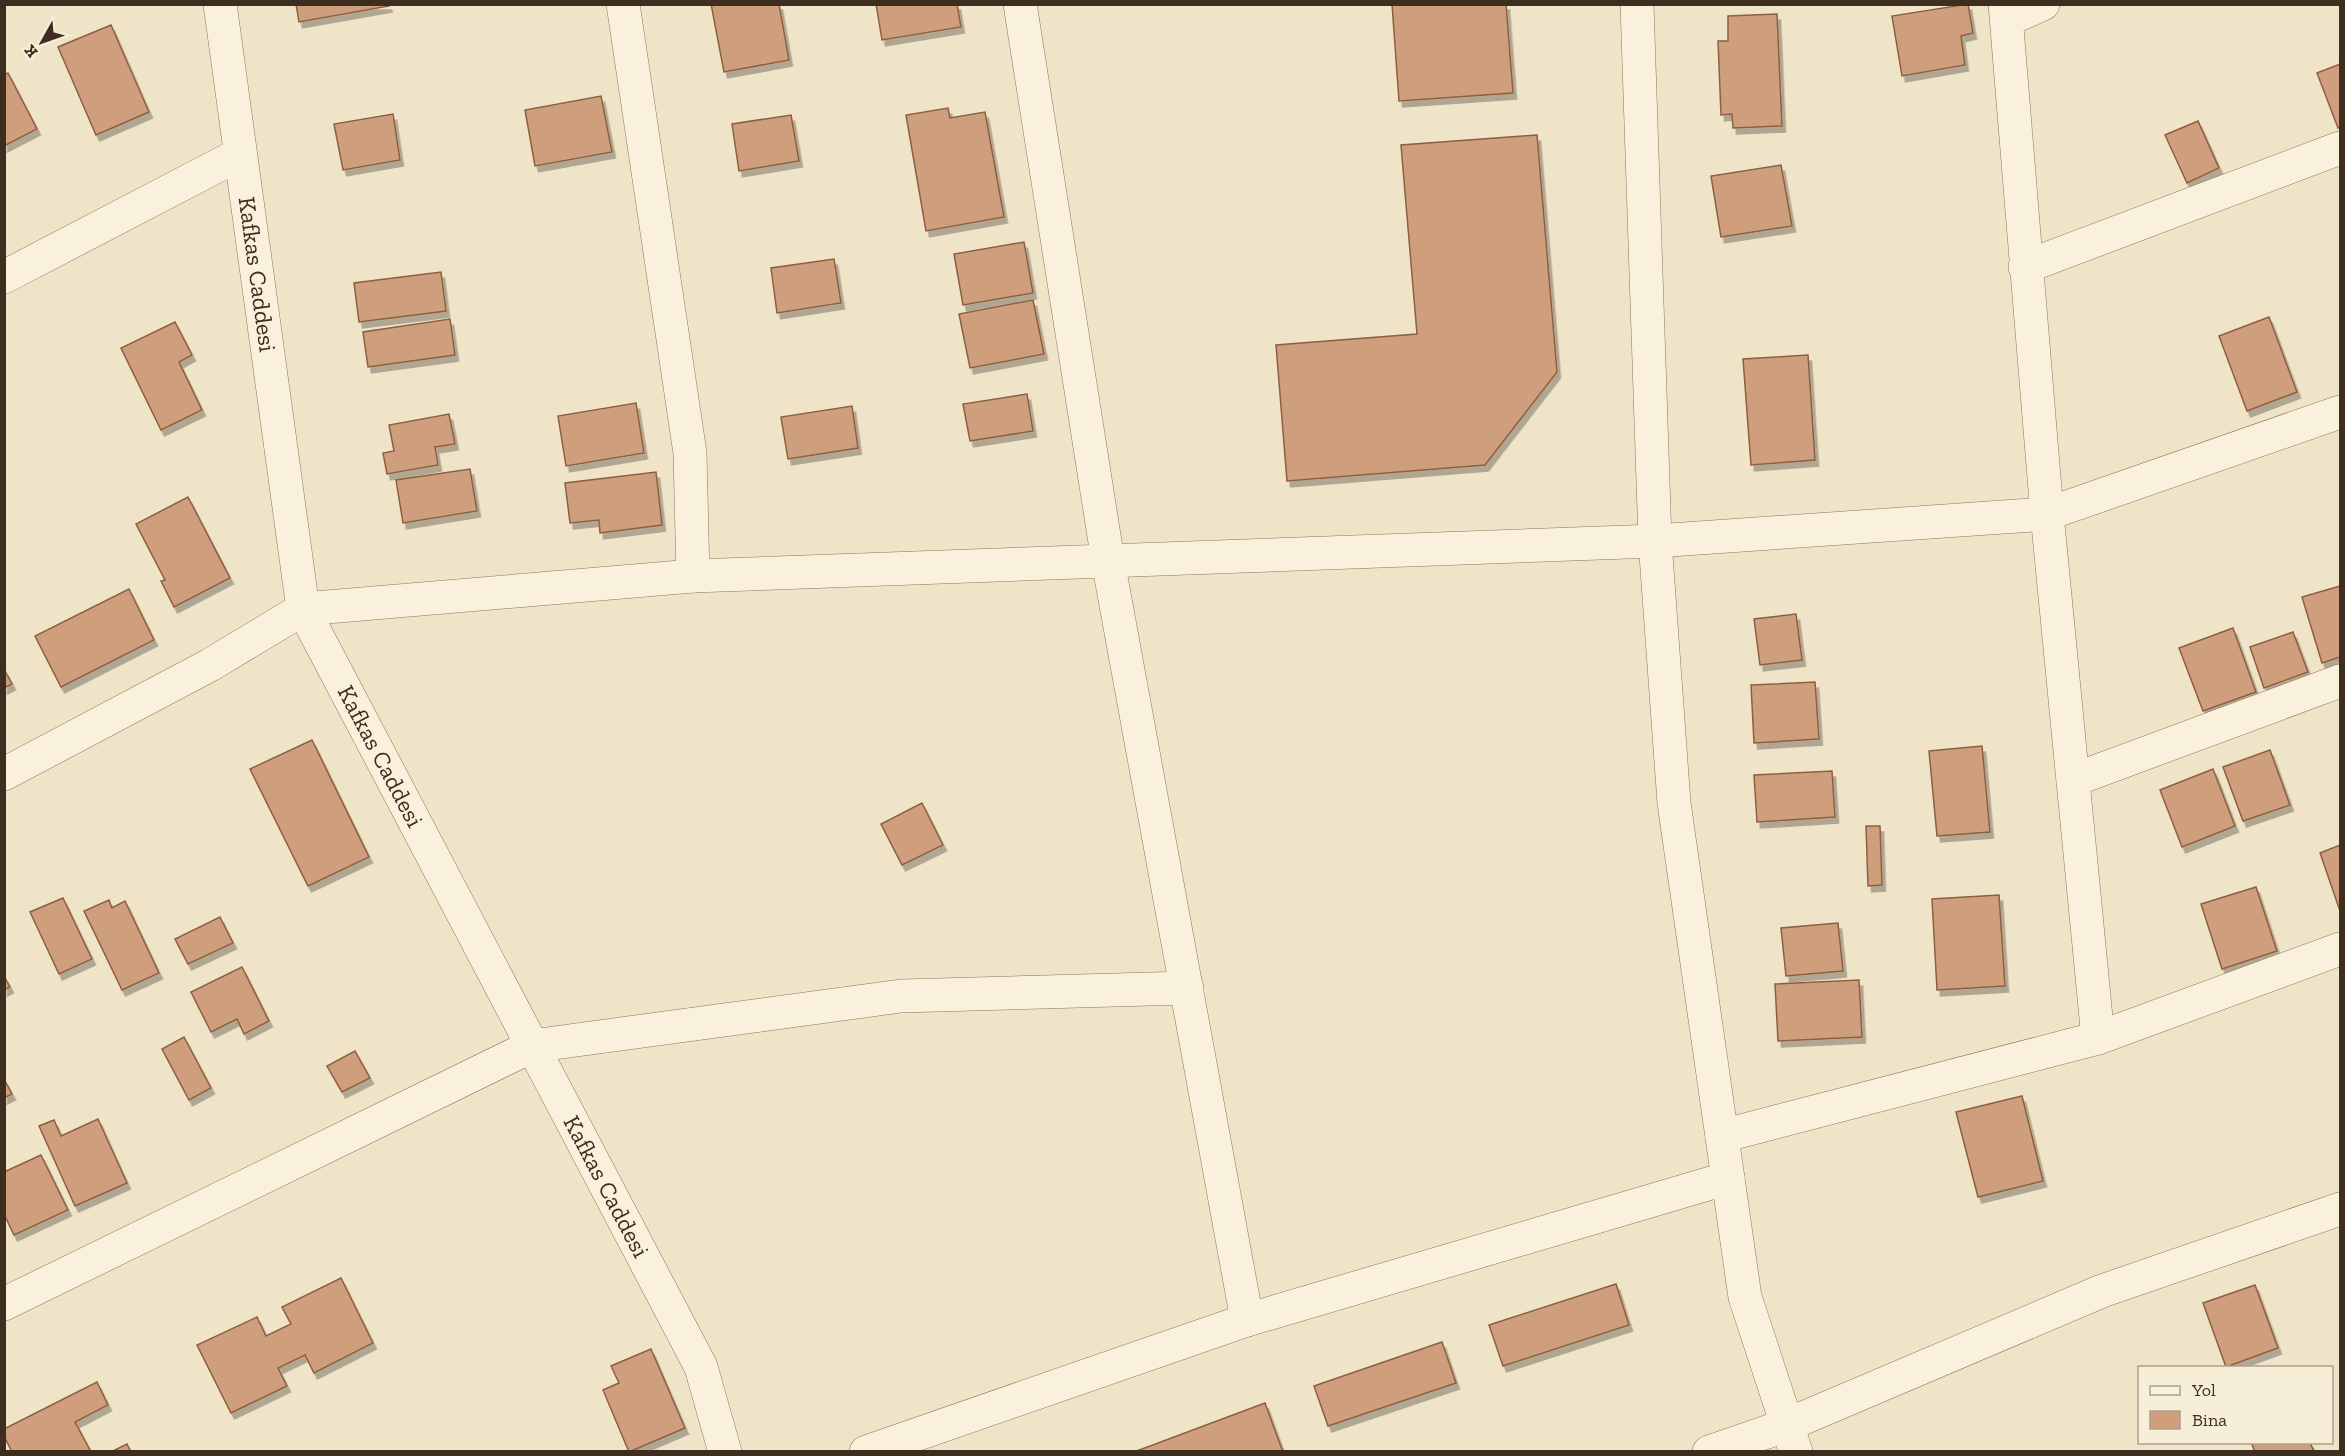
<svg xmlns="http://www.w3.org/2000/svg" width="2345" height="1456" font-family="'Zilla Slab',serif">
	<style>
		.building { fill: #cf9f7d; stroke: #8d5f41; stroke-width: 1.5; filter: url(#shadow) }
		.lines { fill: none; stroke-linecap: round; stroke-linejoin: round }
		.minor-casing { stroke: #8d765c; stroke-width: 34 }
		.tertiary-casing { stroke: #8d765c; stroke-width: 34 }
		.minor { stroke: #faf1dc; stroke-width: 33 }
		.tertiary { stroke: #faf1dc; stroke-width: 33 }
		.labels { text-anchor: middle; stroke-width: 6; stroke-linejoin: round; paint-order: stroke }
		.street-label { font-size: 24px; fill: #3d2e20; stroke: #f7eed8 }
	</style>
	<defs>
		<filter id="shadow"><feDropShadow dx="3.5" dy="6" stdDeviation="0" flood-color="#0004"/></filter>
	</defs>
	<rect width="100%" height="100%" fill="#f0e4c8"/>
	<g class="building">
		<path d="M296,4h92l1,2 -90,16z"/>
		<path d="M711,4h68l10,56 -65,12z"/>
		<path d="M876,4h81l4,23 -79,13z"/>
		<path d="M1392,4h114l7,89 -114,8z"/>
		<path d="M1968,4l5,29 -12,3 4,29 -63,11 -10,-60z"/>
		<path d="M1777,14l5,112 -49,2 -1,-14 -11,1 -3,-74h10v-25z"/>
		<path d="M111,25l38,87 -53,23 -38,-88z"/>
		<path d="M2340,64v63l-2,1 -21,-55z"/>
		<path d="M8,73l29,56 -33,17v-71z"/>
		<path d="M601,96l11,56 -77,14 -10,-56z"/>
		<path d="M948,108l2,10 35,-6 19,105 -78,14 -20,-116z"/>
		<path d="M393,114l7,46 -57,10 -9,-46z"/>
		<path d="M791,115l8,46 -60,10 -7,-47z"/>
		<path d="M2198,121l21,47 -32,15 -22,-48z"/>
		<path d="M1537,135l20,237 -72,93 -198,16 -11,-136 141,-11 -16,-189z"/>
		<path d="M1781,165l11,61 -71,11 -10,-61z"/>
		<path d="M1024,242l9,51 -70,12 -9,-51z"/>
		<path d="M834,259l7,44 -64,10 -6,-45z"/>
		<path d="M441,272l5,39 -87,11 -5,-39z"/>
		<path d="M1033,300l11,54 -74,14 -11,-54z"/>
		<path d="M2269,317l28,75 -50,19 -28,-75z"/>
		<path d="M450,319l5,36 -87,12 -5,-35z"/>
		<path d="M175,322l17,33 -13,7 23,48 -41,20 -40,-82z"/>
		<path d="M1808,355l7,105 -64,5 -8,-106z"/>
		<path d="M1027,394l6,37 -63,10 -7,-37z"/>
		<path d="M636,403l8,50 -78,13 -8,-50z"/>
		<path d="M852,406l6,42 -70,11 -7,-42z"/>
		<path d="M449,414l6,30 -20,3 3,18 -51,9 -4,-21 11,-2 -5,-26z"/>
		<path d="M470,469l7,42 -74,12 -7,-43z"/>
		<path d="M656,472l6,53 -62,8 -1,-13 -29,3 -5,-40z"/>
		<path d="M188,497l42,81 -56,29 -13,-26 4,-1 -29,-56z"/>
		<path d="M2340,586v71l-18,6 -20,-66z"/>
		<path d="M129,589l25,51 -93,47 -26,-51z"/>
		<path d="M1796,614l6,46 -42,5 -6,-46z"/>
		<path d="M2233,628l23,64 -53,19 -24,-63z"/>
		<path d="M2293,632l15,40 -44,16 -14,-41z"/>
		<path d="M4,669l8,15 -8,4z"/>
		<path d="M1815,682l4,57 -65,4 -3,-58z"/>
		<path d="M312,740l57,117 -61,29 -58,-117z"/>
		<path d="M1982,746l8,86 -53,4 -8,-85z"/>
		<path d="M2270,750l20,55 -47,16 -20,-54z"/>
		<path d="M2213,769l22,57 -53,21 -22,-57z"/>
		<path d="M1832,771l3,46 -78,5 -3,-47z"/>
		<path d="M922,803l21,42 -41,20 -21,-41z"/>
		<path d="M1866,826h14l2,59 -14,1z"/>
		<path d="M2340,845v66l-20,-58z"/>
		<path d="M2256,887l21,64 -55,18 -21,-65z"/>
		<path d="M1999,895l6,91 -68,4 -5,-91z"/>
		<path d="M63,898l29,61 -33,15 -29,-62z"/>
		<path d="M109,900l3,8 13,-7 34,72 -37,17 -38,-79z"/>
		<path d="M220,917l13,26 -45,21 -13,-25z"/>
		<path d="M1838,923l5,48 -57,5 -5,-48z"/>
		<path d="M242,967l27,54 -25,13 -7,-15 -26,13 -20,-40z"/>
		<path d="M4,976l6,11 -6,3z"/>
		<path d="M1859,980l3,57 -84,4 -3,-57z"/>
		<path d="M184,1037l27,51 -22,12 -27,-51z"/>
		<path d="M355,1051l15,27 -28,14 -15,-26z"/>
		<path d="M4,1079l8,15 -8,4z"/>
		<path d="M2022,1096l21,85 -65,16 -22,-85z"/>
		<path d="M98,1119l29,64 -52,23 -36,-80 15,-6 7,16z"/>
		<path d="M41,1155l27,55 -54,25 -10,-21v-42z"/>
		<path d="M341,1278l32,65 -59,30 -9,-18 -27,13 9,18 -56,27 -34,-68 60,-28 9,19 25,-12 -9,-17z"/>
		<path d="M1616,1284l13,41 -126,41 -14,-41z"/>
		<path d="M2255,1285l23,63 -52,19 -23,-64z"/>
		<path d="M1442,1342l14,41 -128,43 -14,-40z"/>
		<path d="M651,1349l34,79 -56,24 -26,-62 16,-7 -8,-17z"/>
		<path d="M97,1382l11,23 -33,17 16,30h-79l-8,-16v-7z"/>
		<path d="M1265,1403l18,49h-149z"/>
		<path d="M2251,1442h59l4,10h-59z"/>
		<path d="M127,1444l4,8h-20z"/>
	</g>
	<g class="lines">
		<defs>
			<g id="minor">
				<path d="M623,4l67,449 3,123"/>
				<path d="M1637,4l18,537 19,262 71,494 51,155"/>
				<path d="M2005,4l42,510 51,524"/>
				<path d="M2007,20l36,-16"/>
				<path d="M2025,267l315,-119"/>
				<path d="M4,277l236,-123"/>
				<path d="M4,774l206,-109 93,-56 390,-33 962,-35 392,-27 293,-102"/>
				<path d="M2073,780l267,-99"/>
				<path d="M1722,1136l376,-98 242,-89"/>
				<path d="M4,1304l528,-258 369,-50 286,-8"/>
				<path d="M1247,1320l481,-142"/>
				<path d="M866,1452l381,-132 -139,-759 -88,-557"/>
				<path d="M1709,1452l78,-27 315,-134 238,-82"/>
			</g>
			<g id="tertiary">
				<path id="s1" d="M220,4l83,605 398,758 24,85"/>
			</g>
		</defs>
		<use href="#minor" class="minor-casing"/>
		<use href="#tertiary" class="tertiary-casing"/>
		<use href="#minor" class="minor"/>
		<use href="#tertiary" class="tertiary"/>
	</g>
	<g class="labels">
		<g class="street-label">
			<text dy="8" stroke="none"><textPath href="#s1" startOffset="273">Kafkas Caddesi</textPath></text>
			<text dy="8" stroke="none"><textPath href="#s1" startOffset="777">Kafkas Caddesi</textPath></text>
			<text dy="8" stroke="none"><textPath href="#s1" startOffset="1263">Kafkas Caddesi</textPath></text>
		</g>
	</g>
	<rect width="2345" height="1456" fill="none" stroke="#3d2e20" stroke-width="12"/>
	<rect x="2138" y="1366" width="195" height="78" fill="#f7eed8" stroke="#ada18e" stroke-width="1.5"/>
	<rect x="2150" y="1386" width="30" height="9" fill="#faf1dc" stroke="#ada18e" stroke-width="1.5"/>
	<text x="2192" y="1396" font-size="18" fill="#3d2e20">Yol</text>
	<rect x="2150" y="1411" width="30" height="18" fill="#cf9f7d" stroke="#ada18e" stroke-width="1.5"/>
	<text x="2192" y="1426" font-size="18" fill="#3d2e20">Bina</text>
	<g transform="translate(42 42) rotate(230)" stroke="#f7eed8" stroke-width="4.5" paint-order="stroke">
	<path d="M0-4.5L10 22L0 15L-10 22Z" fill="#3d2e20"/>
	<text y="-9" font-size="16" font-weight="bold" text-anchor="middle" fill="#3d2e20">K</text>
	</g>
</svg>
